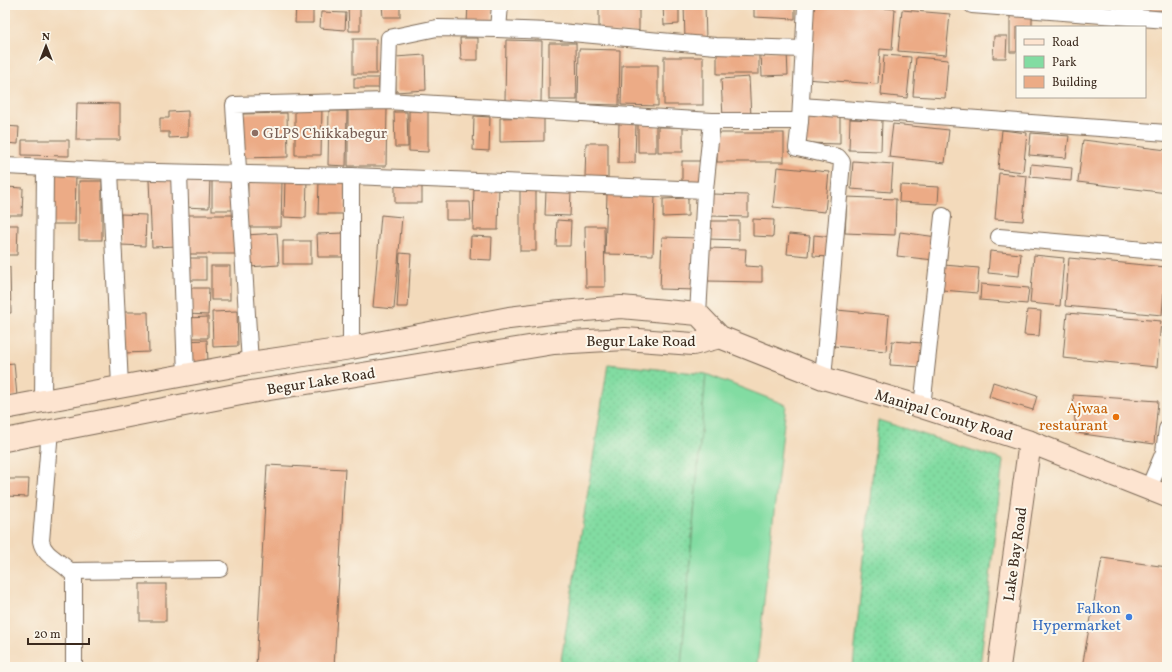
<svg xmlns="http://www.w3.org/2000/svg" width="1172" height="672" font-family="Vollkorn,serif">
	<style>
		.grass { fill: url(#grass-dots); stroke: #5e8360 }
		.green { fill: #82dca2; stroke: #5e8360 }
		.building { fill: #ecab86 }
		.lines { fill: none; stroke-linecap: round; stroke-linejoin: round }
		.street-casing { stroke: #7b6855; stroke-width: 18 }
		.secondary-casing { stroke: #7b6855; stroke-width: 24 }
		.street { stroke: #fff; stroke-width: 16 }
		.secondary { stroke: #fde4d0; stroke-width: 22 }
		.education-dot { fill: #8d6e63; stroke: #fbf7ec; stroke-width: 1.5 }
		.food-dot { fill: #e8710a; stroke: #fbf7ec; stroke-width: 1.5 }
		.shop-dot { fill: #3f7fe0; stroke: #fbf7ec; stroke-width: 1.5 }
		.labels { text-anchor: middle; stroke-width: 4; stroke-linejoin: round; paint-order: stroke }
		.education-label { font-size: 15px; fill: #785e54; stroke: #fbf7ec; text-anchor: start }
		.street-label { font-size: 15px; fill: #3b2a1e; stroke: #fbf7ec }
		.food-label { font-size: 15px; fill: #c56008; stroke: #fbf7ec; text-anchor: end }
		.shop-label { font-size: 15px; fill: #366cbe; stroke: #fbf7ec; text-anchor: end }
	</style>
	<defs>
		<pattern id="grass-dots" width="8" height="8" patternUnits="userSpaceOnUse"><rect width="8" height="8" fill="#82dca2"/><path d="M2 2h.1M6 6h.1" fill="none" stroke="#71bd8b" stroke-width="1.8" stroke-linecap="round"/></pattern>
	</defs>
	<rect width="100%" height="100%" fill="#fbf7ec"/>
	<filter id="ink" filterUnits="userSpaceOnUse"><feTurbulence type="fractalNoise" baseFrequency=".025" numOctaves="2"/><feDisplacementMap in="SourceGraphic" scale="8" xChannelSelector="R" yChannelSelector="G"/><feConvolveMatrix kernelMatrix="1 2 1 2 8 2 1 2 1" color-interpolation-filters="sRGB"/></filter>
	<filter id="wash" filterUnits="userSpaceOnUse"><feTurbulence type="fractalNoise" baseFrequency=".012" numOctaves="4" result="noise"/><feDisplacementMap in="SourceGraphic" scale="16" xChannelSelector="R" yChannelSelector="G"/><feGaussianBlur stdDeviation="0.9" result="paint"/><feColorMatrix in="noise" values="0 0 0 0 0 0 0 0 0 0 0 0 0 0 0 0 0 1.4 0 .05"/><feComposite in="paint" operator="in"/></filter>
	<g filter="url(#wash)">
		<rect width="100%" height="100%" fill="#f3dabb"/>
		<g class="grass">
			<path d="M608,364l98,10 -25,293h-121z"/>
			<path d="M878,420l125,40 -23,207h-127z"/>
		</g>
		<path class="green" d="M706,374l80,31 -29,259 32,3h-108z"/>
		<g id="blocks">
			<g class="building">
				<path d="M296,5h17v18h-18z"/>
				<path d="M348,5h12v26h-11z"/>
				<path d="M382,5h18v12h-17z"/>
				<path d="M468,5h25l-1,19 -25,-1z"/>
				<rect x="599" y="5" width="40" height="28"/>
				<path d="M663,5h16v19l-15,1z"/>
				<path d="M684,5h21l1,34 -21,1z"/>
				<path d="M754,5h41v14l-41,-2z"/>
				<path d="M810,5h38l47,4 -3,41 -12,-1 -2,35 -74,-5z"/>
				<path d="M1129,5h38v6l-39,-1z"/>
				<path d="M902,10l48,4 -4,41 -48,-4z"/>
				<path d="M321,12l25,1 -1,17 -25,-2z"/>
				<path d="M1010,16h22v11h-15v25h-7z"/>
				<path d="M994,36h13l-1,22h-13z"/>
				<path d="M460,38h18v22h-17z"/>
				<rect x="353" y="39" width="23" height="35"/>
				<path d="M506,40l36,1 -1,61 -36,-1z"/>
				<path d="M549,43h27l1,57h-28z"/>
				<path d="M579,49l41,1 -1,55 -41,-1z"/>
				<path d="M787,51l1,24 -26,1 -1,-24z"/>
				<rect x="717" y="52" width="42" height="22"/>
				<path d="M425,55l1,35 -30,2 -1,-35z"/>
				<path d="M884,55l27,2 -4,41 -26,-3z"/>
				<rect x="664" y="57" width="39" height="48"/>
				<path d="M916,57l32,3 -3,38 -32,-2z"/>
				<path d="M622,65h36v41l-37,-1z"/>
				<path d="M749,77l2,40 -28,1 -2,-39z"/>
				<rect x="354" y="78" width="25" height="10"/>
				<path d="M77,103l43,1v36h-44z"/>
				<path d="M295,107h27l-1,48h-26z"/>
				<path d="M348,109h39l-1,57h-38z"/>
				<path d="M188,111v26l-19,1v-6h-9v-14h9v-6z"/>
				<path d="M329,111h18l-1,55 -18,-1z"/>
				<path d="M409,111h19v41l-19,-1z"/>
				<path d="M394,112h13l1,35h-13z"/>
				<path d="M807,112h33v32l-34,-1z"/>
				<path d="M287,113l1,44 -47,1 -1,-44z"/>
				<path d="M474,116l16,1 -1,34 -16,-1z"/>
				<path d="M544,117v24l-44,1v-24z"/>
				<path d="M850,119l32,1 -1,31 -32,-1z"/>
				<path d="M619,123h17l-1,40h-17z"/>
				<path d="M638,124l18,1v27h-18z"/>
				<path d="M893,124l56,6 -4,33 -56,-6z"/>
				<path d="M5,126l14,1 -1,17 -13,-1z"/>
				<rect x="658" y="127" width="25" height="25"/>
				<path d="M1002,130l25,3 -4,39 -25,-3z"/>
				<rect x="717" y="133" width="67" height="29"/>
				<path d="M1031,133l38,3 -3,22 -37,-3z"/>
				<path d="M22,140h47v16l-47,-1z"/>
				<path d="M1083,140l84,10v43l-89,-11z"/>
				<path d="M586,143h22v36l-23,-1z"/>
				<rect x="682" y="161" width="19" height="21"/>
				<path d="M853,161l40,3 -2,28 -40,-3z"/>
				<path d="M1031,164l41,4 -1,13 -41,-4z"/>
				<path d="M777,167l52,5 -4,40 -52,-5z"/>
				<path d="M999,173l28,3 -4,45 -28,-2z"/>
				<path d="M51,174h25l-1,50h-25z"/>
				<path d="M182,176l28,1 -1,31 -28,-1z"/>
				<path d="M285,178l22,1 -1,39 -22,-1z"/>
				<path d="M175,179l3,67 -26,1 -3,-67z"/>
				<rect x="79" y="181" width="23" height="59"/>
				<rect x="212" y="181" width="24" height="29"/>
				<path d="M319,181h27l-1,33h-27z"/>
				<path d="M248,182h34l-1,45h-34z"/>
				<rect x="395" y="183" width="27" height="20"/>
				<path d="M474,185h25l-1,45h-25z"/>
				<path d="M900,185l39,2 -1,17 -39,-2z"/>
				<path d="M5,187l18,1 -1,27h-17z"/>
				<rect x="520" y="189" width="16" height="62"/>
				<path d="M546,191l25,1 -1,24 -25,-1z"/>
				<path d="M607,194l48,2 -2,59 -48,-1z"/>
				<path d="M711,194l37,1v22l-38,-1z"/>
				<path d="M847,197l49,2 -1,36 -50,-2z"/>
				<path d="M688,198v18l-25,1v-18z"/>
				<path d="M446,202h24l1,18h-25z"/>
				<path d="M121,214l25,1 -1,31 -24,-1z"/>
				<rect x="184" y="215" width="53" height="39"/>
				<path d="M381,215l21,2 -8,92 -21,-2z"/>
				<path d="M753,219l21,1 -1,17 -20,-1z"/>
				<path d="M557,220l14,1 -1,25h-14z"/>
				<path d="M709,221h30v19l-31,-1z"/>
				<path d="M5,225h13l-1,30h-12z"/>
				<path d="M585,226h19l1,61h-19z"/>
				<path d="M900,232l37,5 -3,23 -37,-4z"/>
				<path d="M277,233l2,32 -31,2 -2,-32z"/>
				<path d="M344,233l1,24h-27l-1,-23z"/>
				<path d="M789,234l21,2 -2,20 -21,-2z"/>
				<path d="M814,235l19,2 -2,20 -18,-1z"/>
				<path d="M471,236l21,1 -1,23 -21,-1z"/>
				<path d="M662,237l36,1 -2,52 -36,-1z"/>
				<rect x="283" y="241" width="28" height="23"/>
				<path d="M707,248l39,1 -1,17 17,1v15l-55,-1z"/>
				<path d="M990,251l31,3 -2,22 -31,-3z"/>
				<path d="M400,253l11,1 -3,53h-11z"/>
				<path d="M1034,255l30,3 -4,48 -30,-3z"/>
				<rect x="183" y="258" width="23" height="22"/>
				<path d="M1069,258l97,9 -4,48 -97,-9z"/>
				<path d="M944,265l35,3 -2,25 -35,-3z"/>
				<rect x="211" y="266" width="19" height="34"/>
				<path d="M5,267h5l1,46h-6z"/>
				<path d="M981,284l48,4 -2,16 -47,-4z"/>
				<path d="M187,288h22l-1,27 -22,-1z"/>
				<path d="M837,310l52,5 -3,36 -52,-5z"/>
				<path d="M1027,310l14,1 -2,25 -15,-1z"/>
				<path d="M237,311l1,35 -25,1 -1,-35z"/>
				<path d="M124,312h24l1,40 -24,1z"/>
				<path d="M1067,313l94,8 -4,46 -94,-9z"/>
				<path d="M208,317v21h-22v-20z"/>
				<path d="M207,340l1,22h-22l-1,-21z"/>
				<path d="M892,341l31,2 -2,24 -31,-2z"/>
				<path d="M14,363l3,33 -12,2v-34z"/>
				<path d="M993,382l44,14 -4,14 -44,-13z"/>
				<path d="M1073,395l85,6 -4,43 -78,-11z"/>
				<path d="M267,465l78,4 -11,198h-78z"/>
				<path d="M5,479h24l-1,18 -23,-1z"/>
				<path d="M1102,558l65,9v100h-85z"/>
				<rect x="140" y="584" width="26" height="37"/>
			</g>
		</g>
	</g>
	<g filter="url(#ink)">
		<use href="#blocks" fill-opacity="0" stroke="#7b6855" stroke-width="1"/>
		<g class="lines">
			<defs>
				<g id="street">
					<path d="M972,5l195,15"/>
					<path d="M498,29l2,-24"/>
					<path d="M387,101l2,-63 48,-10 61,1 51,2 167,15 87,3"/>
					<path d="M801,106l366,27"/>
					<path d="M800,121l-3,27 41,9 4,5 -19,216"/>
					<path d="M5,166l105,5 241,5 354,14"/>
					<path d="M110,171l10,215"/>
					<path d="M179,173l7,203"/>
					<path d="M999,237l168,15"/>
					<path d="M698,314l7,-124 7,-69h88l6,-116"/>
					<path d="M351,348v-172"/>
					<path d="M250,363l-16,-258 153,-4 325,20"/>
					<path d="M43,399l2,-231"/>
					<path d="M922,407l21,-191"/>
					<path d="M50,430l-9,111c3,17 24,21 33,35v91"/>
					<path d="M1148,490l16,-38 3,-23"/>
					<path d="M71,571l149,-2"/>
				</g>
				<g id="secondary">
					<path d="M5,408l245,-45 101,-15 158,-30 41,-5 71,-6 77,7 22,23 103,41 99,29 108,35 137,54"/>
					<path d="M5,440l246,-48 303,-49 71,-4 68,5 27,-7"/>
					<path d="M999,667l31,-225"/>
				</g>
			</defs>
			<use href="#street" class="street-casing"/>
			<use href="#secondary" class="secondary-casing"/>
			<use href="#street" class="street"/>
			<use href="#secondary" class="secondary"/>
		</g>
	</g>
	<circle class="education-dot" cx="255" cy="133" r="4"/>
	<circle class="food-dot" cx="1116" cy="417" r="4"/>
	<circle class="shop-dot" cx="1129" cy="617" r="4"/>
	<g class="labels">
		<g class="education-label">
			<text x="263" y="138">GLPS Chikkabegur</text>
		</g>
		<g class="street-label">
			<text x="641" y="346">Begur Lake Road</text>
			<text transform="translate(321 381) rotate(-9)" y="5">Begur Lake Road</text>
			<text transform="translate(944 415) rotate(17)" y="5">Manipal County Road</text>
			<text transform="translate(1015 554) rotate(-82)" y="5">Lake Bay Road</text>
		</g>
		<g class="food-label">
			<text x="1108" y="413">Ajwaa<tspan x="1108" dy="17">restaurant</tspan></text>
		</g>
		<g class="shop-label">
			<text x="1121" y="613">Falkon<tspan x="1121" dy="17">Hypermarket</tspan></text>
		</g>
	</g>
	<rect width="1172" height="672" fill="none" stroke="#fbf7ec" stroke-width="20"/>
	<rect x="1016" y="26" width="130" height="72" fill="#fbf7ec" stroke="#aea59a"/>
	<rect x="1024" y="39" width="20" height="6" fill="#fde4d0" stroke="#aea59a"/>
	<text x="1052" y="46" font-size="12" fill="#3b2a1e">Road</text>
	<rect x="1024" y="56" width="20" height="12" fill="#82dca2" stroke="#aea59a"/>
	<text x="1052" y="66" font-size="12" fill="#3b2a1e">Park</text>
	<rect x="1024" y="76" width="20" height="12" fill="#ecab86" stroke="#aea59a"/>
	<text x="1052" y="86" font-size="12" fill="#3b2a1e">Building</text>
	<g transform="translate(46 46)" stroke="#fbf7ec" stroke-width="3" paint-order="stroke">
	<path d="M0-3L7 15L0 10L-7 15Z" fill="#3b2a1e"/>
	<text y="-6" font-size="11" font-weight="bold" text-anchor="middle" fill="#3b2a1e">N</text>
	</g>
	<path d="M28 638v6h61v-6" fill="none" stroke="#3b2a1e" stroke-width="2"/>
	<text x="34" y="638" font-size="12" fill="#3b2a1e" stroke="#fbf7ec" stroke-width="3" paint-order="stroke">20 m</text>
</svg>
